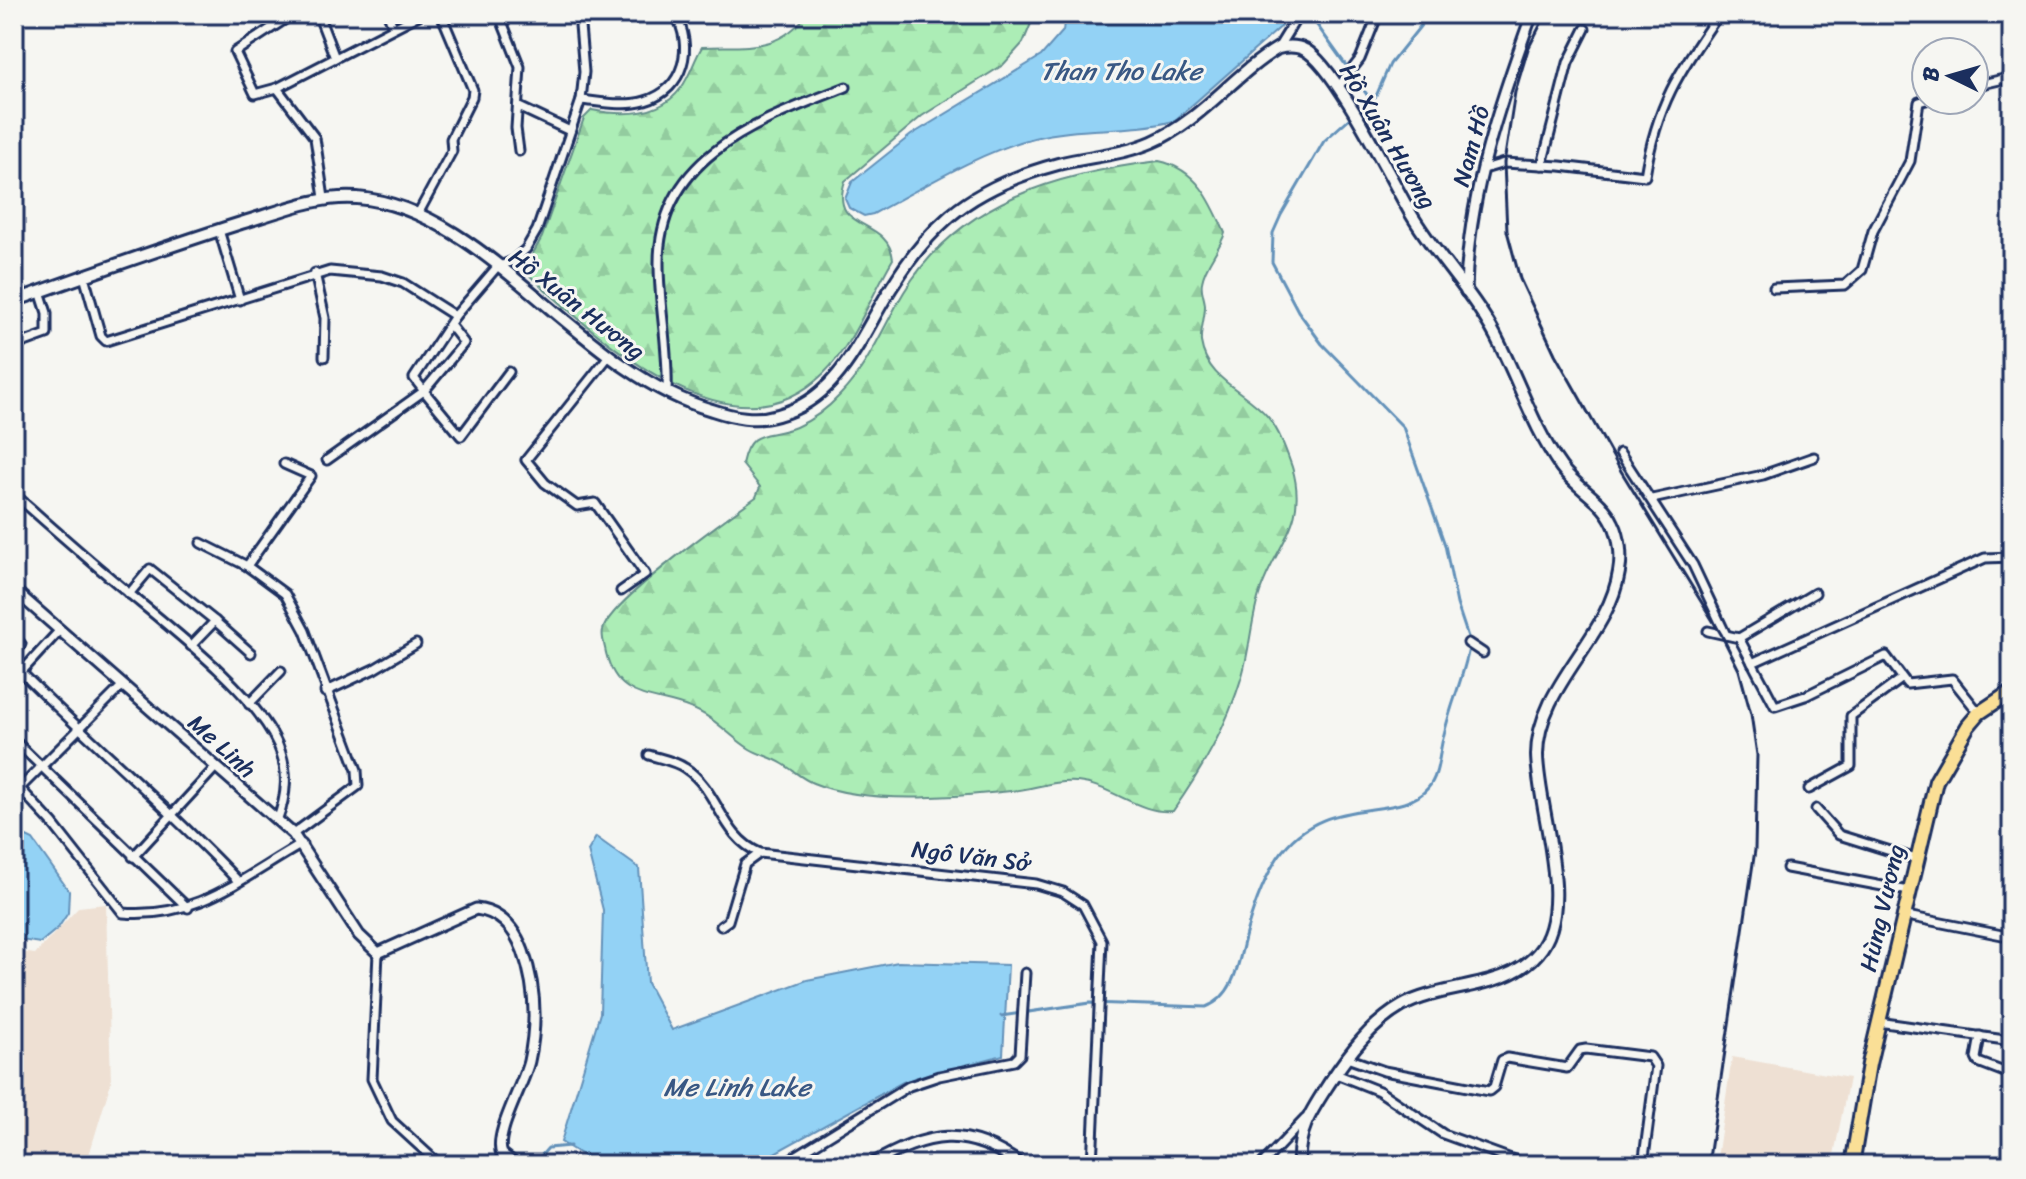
<svg xmlns="http://www.w3.org/2000/svg" width="2026" height="1179" font-family="Sriracha,sans-serif">
	<style>
		.built { fill: #eee0d3 }
		.forest { fill: url(#forest-firs); stroke: #648e8a; stroke-width: 2 }
		.water { fill: #93d2f5; stroke: #6391b9; stroke-width: 2 }
		.lines { fill: none; stroke-linecap: round; stroke-linejoin: round }
		.stream { stroke: #6391b9; stroke-width: 3 }
		.minor-casing { stroke: #1b2f5e; stroke-width: 13 }
		.tertiary-casing { stroke: #1b2f5e; stroke-width: 15 }
		.secondary-casing { stroke: #1b2f5e; stroke-width: 16 }
		.trunk-casing { stroke: #1b2f5e; stroke-width: 18 }
		.minor { stroke: #f6f6f2; stroke-width: 7 }
		.tertiary { stroke: #f6f6f2; stroke-width: 9 }
		.secondary { stroke: #f6f6f2; stroke-width: 10 }
		.trunk { stroke: #fadf96; stroke-width: 12 }
		.rail { stroke: #1b2f5e; stroke-width: 3 }
		.labels { text-anchor: middle; stroke-width: 6; stroke-linejoin: round; paint-order: stroke }
		.street-label { font-size: 24px; fill: #1b2f5e; stroke: #f6f6f2 }
		.water-label { font-size: 26px; font-style: italic; fill: #395884; stroke: #f6f6f2 }
	</style>
	<defs>
		<pattern id="forest-firs" width="22" height="20" patternUnits="userSpaceOnUse" patternTransform="scale(2)"><rect width="22" height="20" fill="#acedb6"/><path d="M5 1l3.5 6h-7zM16 11l3.5 6h-7z" fill="#93cc9f"/></pattern>
	</defs>
	<rect width="100%" height="100%" fill="#f6f6f2"/>
	<filter id="ink" filterUnits="userSpaceOnUse"><feTurbulence type="fractalNoise" baseFrequency=".0125" numOctaves="2"/><feDisplacementMap in="SourceGraphic" scale="16" xChannelSelector="R" yChannelSelector="G"/><feConvolveMatrix kernelMatrix="1 2 1 2 8 2 1 2 1" color-interpolation-filters="sRGB"/></filter>
	<g filter="url(#ink)">
		<g class="built">
			<path d="M106,904l5,178 -25,83h-72v-214l21,3 44,-47z"/>
			<path d="M1732,1057l117,21 -17,87h-116z"/>
		</g>
		<g class="forest">
			<path d="M807,14h224l1,7 -9,22 -20,22 -81,51 -77,65c-17,52 43,35 48,78 -23,38 -38,84 -70,115 -92,90 -224,-36 -294,-99l-2,-11 15,-27 42,-119 8,-8c31,6 68,7 89,-22 9,-12 13,-28 21,-41 44,-2 76,6 105,-33z"/>
			<path d="M1159,161c38,8 52,40 66,72 -6,18 -20,31 -23,49 -2,8 3,16 3,24 0,12 -5,24 -4,36 6,39 46,49 67,75 12,15 18,33 24,50 17,56 -16,77 -32,125 -9,27 -10,57 -18,84 -15,50 -39,92 -69,135 -33,4 -62,-26 -96,-29 -23,-2 -43,7 -66,9 -57,6 -145,14 -198,-8 -11,-4 -20,-13 -30,-19 -11,-7 -23,-9 -33,-15 -21,-13 -36,-33 -60,-41 -38,-15 -72,-6 -84,-55 -1,-7 -5,-16 -3,-23 5,-27 125,-113 153,-133l4,-10 -18,-23c8,-38 25,-25 54,-37 16,-7 32,-19 44,-32 29,-30 43,-68 64,-103 56,-92 155,-119 255,-131z"/>
		</g>
		<g class="water">
			<path d="M1065,14h226l-7,10 -110,97c-46,12 -94,5 -140,17 -57,15 -110,49 -161,76l-9,2 -15,-8 -4,-9 7,-17 59,-47 130,-79 22,-25z"/>
			<path d="M14,831l19,9 36,51 -1,22 -10,15 -18,15 -26,-4z"/>
			<path d="M596,837l43,31 8,115 25,47 135,-50 91,-18 110,3 -5,90 -100,27 -150,83h-155l-37,-23 39,-129 3,-103 -15,-59z"/>
		</g>
		<g class="lines">
			<g class="stream">
				<path d="M1309,14l64,89"/>
				<path d="M1359,112l14,-9 17,-39 40,-50"/>
				<path d="M1352,116l-28,25 -43,74 -8,18 -1,29 26,49 24,33 81,83 42,118 12,59 12,36"/>
				<path d="M1001,1016l89,-13 116,4c31,-12 33,-50 41,-77 7,-24 18,-53 31,-73 46,-67 120,-33 150,-69 8,-9 10,-23 12,-34 5,-37 22,-70 29,-106"/>
				<path d="M533,1165l15,-17 22,-2"/>
			</g>
			<defs>
				<g id="minor">
					<path d="M293,14l-58,38 20,42 22,-6 144,-74"/>
					<path d="M318,14l17,44"/>
					<path d="M388,14l5,13"/>
					<path d="M499,14l21,53 -4,61 3,23"/>
					<path d="M1278,48l21,-34"/>
					<path d="M1339,86l21,-27 18,-45"/>
					<path d="M1974,86l38,-9"/>
					<path d="M277,88l38,50 9,60"/>
					<path d="M581,100c20,2 44,7 64,1 40,-12 49,-55 30,-87"/>
					<path d="M519,107l51,24"/>
					<path d="M1542,165l26,-102 17,-34"/>
					<path d="M1484,169l20,-6 56,3 85,10c11,-70 34,-105 74,-162"/>
					<path d="M419,212l33,-61 -1,-12 21,-42 1,-7 -32,-76"/>
					<path d="M219,230l21,70"/>
					<path d="M315,273l10,45 -1,39"/>
					<path d="M84,276l17,60 5,5 224,-70 52,5 21,7 52,33"/>
					<path d="M1774,288l71,-3 17,-15 11,-39 37,-70 9,-59 7,-2"/>
					<path d="M450,325l14,18 -40,48 37,45 48,-64"/>
					<path d="M14,346l33,-12v-21l-7,-22"/>
					<path d="M608,357l-82,103 19,23 32,23 18,-3 50,71 -24,17"/>
					<path d="M667,393c2,-44 -8,-85 -8,-129 -1,-110 104,-144 187,-177"/>
					<path d="M1620,453l73,112 33,70"/>
					<path d="M327,460l97,-69 -10,-13 41,-62 42,-49 16,-6 13,-12 11,-19 44,-130 3,-28 -5,-58"/>
					<path d="M14,494c31,27 61,54 92,80 48,42 147,113 172,171 11,26 9,50 -1,76"/>
					<path d="M1652,499l111,-24 51,-18"/>
					<path d="M201,543l46,23 38,28 20,37 52,139 1,16 -65,48"/>
					<path d="M247,566l64,-90 -27,-12"/>
					<path d="M129,594l21,-25 65,52 -24,25"/>
					<path d="M215,621l36,32"/>
					<path d="M1708,631l31,7 36,68 30,-10 81,-40 21,28 45,-5 27,34"/>
					<path d="M14,636l7,8 -7,12"/>
					<path d="M1739,638l76,-45"/>
					<path d="M1468,643l15,10"/>
					<path d="M1752,663l233,-105 27,-1"/>
					<path d="M21,672c71,71 148,136 217,209"/>
					<path d="M14,680l44,-48"/>
					<path d="M325,692l49,-23 42,-25"/>
					<path d="M249,704l32,-33"/>
					<path d="M14,740l174,168"/>
					<path d="M649,755c13,4 26,6 36,13 34,22 36,69 75,85l276,31 27,8 20,13 19,36 -10,224"/>
					<path d="M14,782l39,42 70,89c74,6 117,-34 179,-69"/>
					<path d="M20,788l102,-102"/>
					<path d="M1809,789l42,-23v-50l49,-36"/>
					<path d="M1816,809l23,26 77,24"/>
					<path d="M133,857l82,-89"/>
					<path d="M1787,868l122,23"/>
					<path d="M1902,915l110,22"/>
					<path d="M721,926l7,-5 17,-57 15,-11"/>
					<path d="M378,953l-6,126 20,42 48,44"/>
					<path d="M1878,1022l134,19"/>
					<path d="M1980,1036l-4,22 2,4 34,13"/>
					<path d="M1347,1058l37,13 105,20 5,-4 8,-27 5,-2 60,10 13,-18 6,-1 64,8 6,9 -13,99"/>
					<path d="M1336,1074l43,17 64,43 85,31"/>
					<path d="M501,1165l7,-4"/>
					<path d="M781,1165l128,-79 30,-10 75,-15 6,-6 5,-82"/>
					<path d="M1261,1165l44,-46"/>
				</g>
				<g id="tertiary">
					<path d="M1466,292c1,-94 34,-190 66,-278"/>
					<path d="M14,590l279,244 66,101 19,18 98,-44c25,3 39,20 47,42 13,36 14,73 6,110 -5,23 -36,74 -27,93l14,11"/>
					<path d="M870,1165c59,-33 95,-41 152,0"/>
				</g>
				<path id="secondary" d="M14,301c75,-27 151,-54 227,-78 38,-11 76,-28 116,-25 130,10 222,175 355,212 21,7 43,12 66,5 63,-17 83,-81 115,-130 16,-26 34,-49 57,-69 29,-25 71,-42 108,-52 31,-8 64,-9 94,-22 49,-21 81,-67 126,-94 9,-2 18,-3 27,2 30,15 86,130 106,164 25,42 61,78 84,121 23,43 38,93 66,132 15,21 41,32 52,56 7,14 9,34 6,49 -10,66 -82,114 -82,183 1,57 40,153 1,198 -32,38 -95,30 -136,53 -30,17 -53,47 -72,76 -18,28 -33,48 -31,83"/>
				<path id="trunk" d="M1852,1165l17,-101 67,-283 32,-55 11,-13 33,-22"/>
			</defs>
			<use href="#minor" class="minor-casing"/>
			<use href="#tertiary" class="tertiary-casing"/>
			<use href="#secondary" class="secondary-casing"/>
			<use href="#trunk" class="trunk-casing"/>
			<use href="#minor" class="minor"/>
			<use href="#tertiary" class="tertiary"/>
			<use href="#secondary" class="secondary"/>
			<use href="#trunk" class="trunk"/>
			<path class="rail" d="M1546,14l-18,35 -13,43 -11,71 3,68 13,48 35,75 66,117 100,163 18,36 12,44 6,41 -2,95 -47,315"/>
		</g>
	</g>
	<g class="labels">
		<g class="street-label">
			<text transform="translate(1388 136) rotate(59)" y="8">Hồ Xuân Hương</text>
			<text transform="translate(1471 146) rotate(-75)" y="8">Nam Hồ</text>
			<text transform="translate(577 304) rotate(38)" y="8">Hồ Xuân Hương</text>
			<text transform="translate(222 746) rotate(42)" y="8">Me Linh</text>
			<text transform="translate(971 856) rotate(7)" y="8">Ngô Văn Sở</text>
			<text transform="translate(1882 908) rotate(-77)" y="8">Hùng Vương</text>
		</g>
		<g class="water-label">
			<text x="1121" y="80">Than Tho Lake</text>
			<text x="737" y="1096">Me Linh Lake</text>
		</g>
	</g>
	<rect width="2026" height="1179" fill="none" stroke="#f6f6f2" stroke-width="48"/>
	<rect x="24" y="24" width="1978" height="1131" fill="none" stroke="#1b2f5e" stroke-width="3" filter="url(#ink)"/>
	<g transform="translate(1950 76) rotate(275)"><circle r="38" fill="#f6f6f2" stroke="#9ea6b7" stroke-width="2"/>
	<path d="M0-6L14 30L0 20L-14 30Z" fill="#1b2f5e"/>
	<text y="-12" font-size="22" font-weight="bold" text-anchor="middle" fill="#1b2f5e">B</text>
	</g>
</svg>
